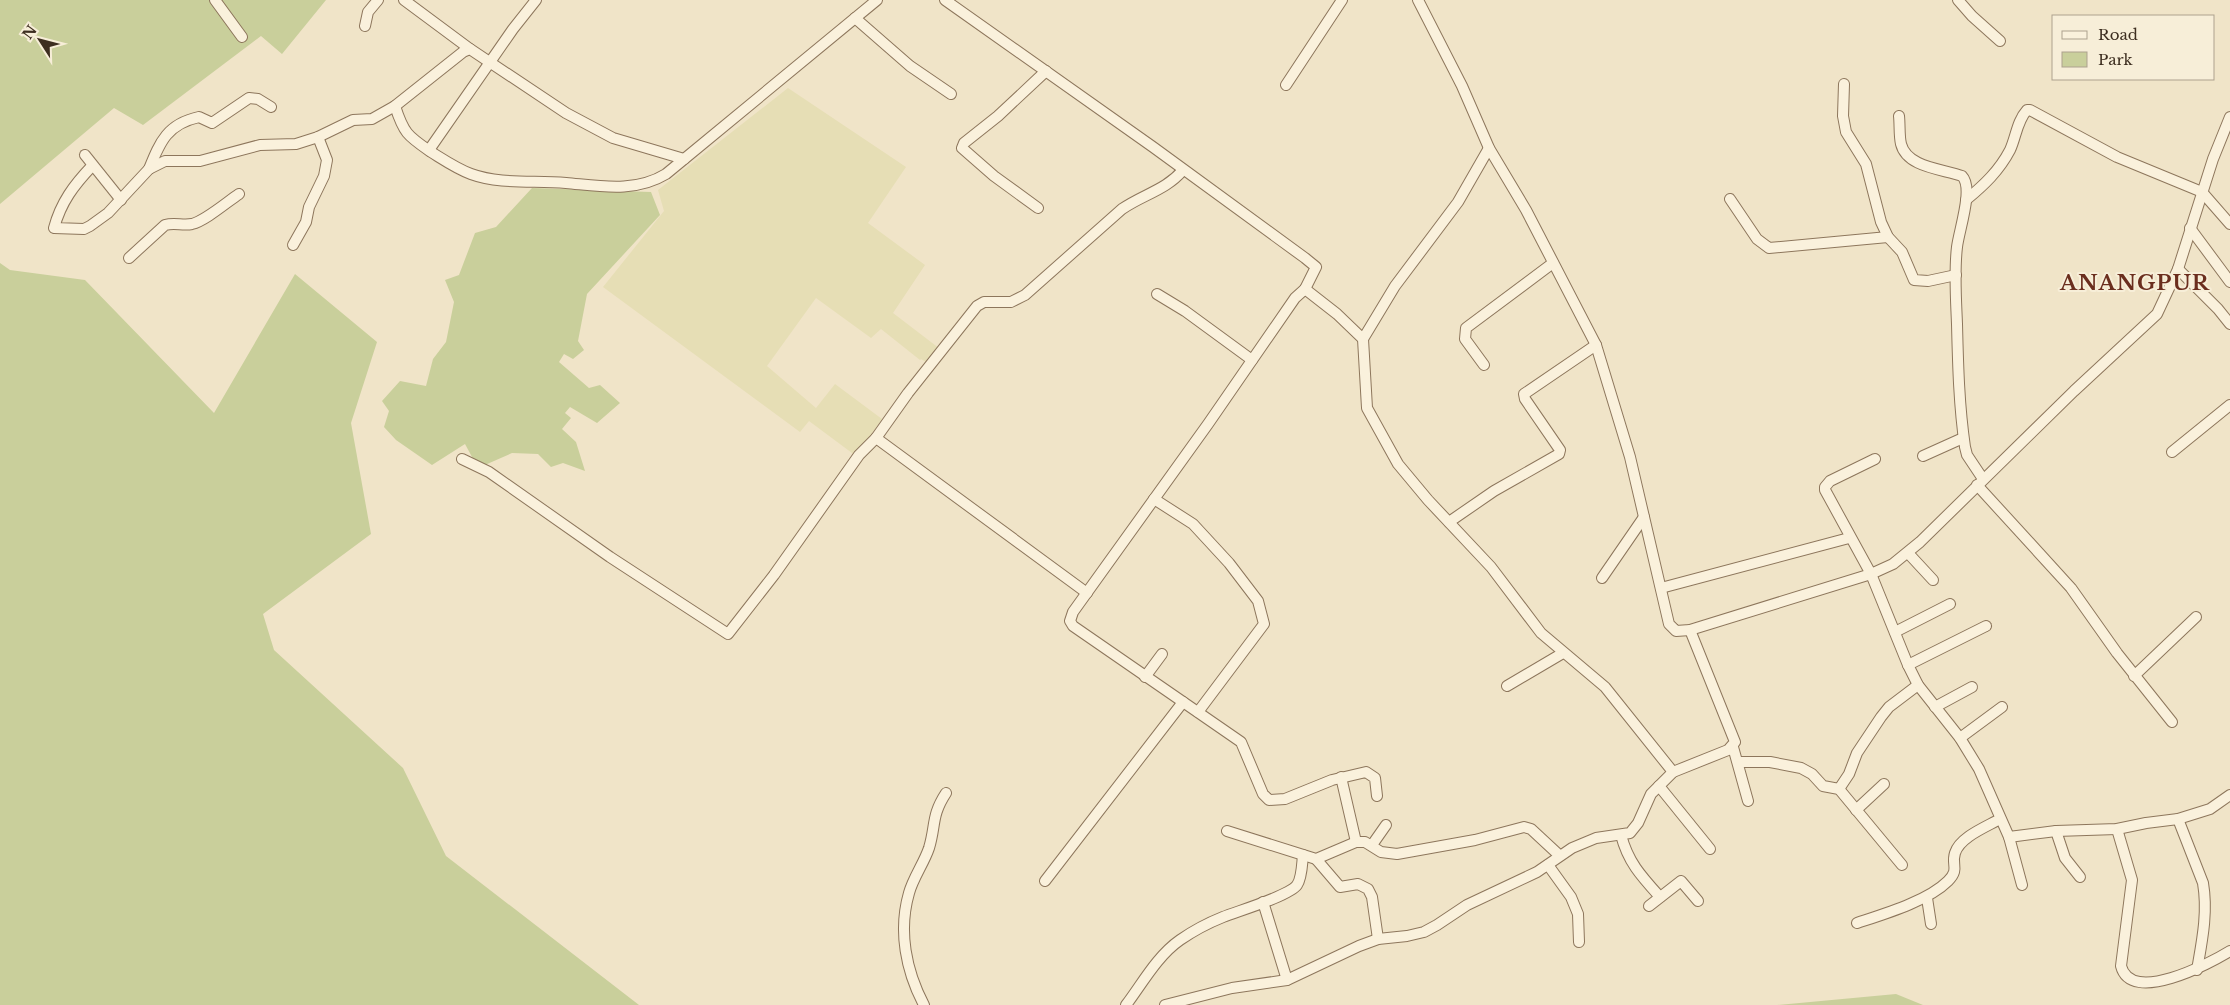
<svg xmlns="http://www.w3.org/2000/svg" width="2230" height="1005" font-family="'Libre Baskerville',serif">
	<style>
		.farmland { fill: #e6deb5 }
		.green { fill: #c9cf9b }
		.lines { fill: none; stroke-linecap: round; stroke-linejoin: round }
		.street-casing { stroke: #8d765c; stroke-width: 12 }
		.street { stroke: #faf1dc; stroke-width: 10 }
		.labels { text-anchor: middle; stroke-width: 4; stroke-linejoin: round; paint-order: stroke }
		.district-label { font-size: 21px; font-weight: bold; letter-spacing: 1px; fill: #6b2e1e; stroke: #f7eed8 }
	</style>
	<rect width="100%" height="100%" fill="#f0e4c8"/>
	<path class="farmland" d="M788,88l118,79 -38,56 57,42 -32,48 51,39 -18,10 -5,-3 -1,1 -39,-31 -10,9 -55,-40 -49,68 49,42 19,-24 47,35 -26,37 -47,-35 -9,11 -197,-145 61,-76 -6,-21z"/>
	<g class="green">
		<path d="M0,0h326l-44,54 -21,-18 -118,89 -29,-17 -114,96z"/>
		<path d="M532,188l119,4 9,23 -73,79 -9,47 6,9 -11,9 -9,-5 -5,8 30,26 11,-3 20,18 -23,20 -27,-16 -5,6 6,5 -9,11 14,13 9,29 -22,-8 -12,4 -13,-13 -26,-1 -34,15 -13,-24 -33,21 -36,-25 -12,-13 5,-16 -7,-10 18,-20 26,5 7,-27 13,-17 8,-40 -9,-22 14,-5 16,-42 21,-6z"/>
		<path d="M0,263l10,7 75,10 129,133 81,-139 82,68 -26,81 20,111 -108,80 11,36 129,118 43,88 193,149h-639z"/>
		<path d="M1896,994l27,11h-146z"/>
	</g>
	<g class="lines">
		<defs>
			<g id="street">
				<path d="M215,0l27,37"/>
				<path d="M404,0l66,49"/>
				<path d="M945,0l208,147 152,111 11,9 -11,22"/>
				<path d="M1418,0l44,86 27,62 37,62 70,135 34,112 39,167 7,7 14,-1 181,-56 22,-10 27,-22 154,-151 83,-77 21,-45 35,-110 17,-42"/>
				<path d="M1958,0l14,16 28,25"/>
				<path d="M855,18l55,48 41,28"/>
				<path d="M365,26l3,-14 10,-12"/>
				<path d="M1844,84l-1,32 3,16 20,32 15,58 7,15 14,15 12,28 14,1 28,-6"/>
				<path d="M1286,85l56,-85"/>
				<path d="M395,106c9,28 13,30 36,46 13,8 26,17 40,22 30,11 64,6 95,9 34,3 69,10 100,-9l211,-174"/>
				<path d="M1899,116c1,9 0,20 2,28 6,24 43,25 61,32 12,12 -3,54 -5,71 -3,25 -1,51 0,77 1,41 2,82 8,123l2,8 16,24"/>
				<path d="M429,150l84,-121 23,-29"/>
				<path d="M85,155l36,45"/>
				<path d="M92,166c-18,19 -31,36 -38,62l30,1 6,-3 18,-13 41,-44 16,-8h35l60,-16 36,-1 22,-7 35,-17 19,-1 23,-13 68,-54 7,-3 96,64 47,25 71,21"/>
				<path d="M149,169c11,-27 18,-45 50,-52l13,6 37,-25 9,1 13,8"/>
				<path d="M1730,199l27,40 12,9 119,-11"/>
				<path d="M1966,200c18,-15 33,-29 44,-50 6,-13 7,-29 17,-40h3l87,47 85,35 28,32"/>
				<path d="M1038,208l-44,-32 -32,-28 2,-5 34,-27 48,-45"/>
				<path d="M2190,228l40,54"/>
				<path d="M293,245l13,-23 3,-15 15,-31 3,-16 -9,-23"/>
				<path d="M129,258l36,-33c10,-3 17,1 27,-1 13,-3 35,-22 47,-30"/>
				<path d="M2178,269l40,40 12,15"/>
				<path d="M1157,294l28,17 67,49"/>
				<path d="M1363,339l32,-53 63,-84 31,-54"/>
				<path d="M1484,365l-19,-26 1,-11 87,-65"/>
				<path d="M876,438l32,-45 69,-87 7,-4h27l14,-7 97,-86c22,-15 44,-19 61,-39"/>
				<path d="M2172,452l58,-47"/>
				<path d="M1923,456l40,-18"/>
				<path d="M462,459l27,13 121,85 118,77 46,-59 85,-120 17,-17 211,155"/>
				<path d="M1875,459l-45,22 -5,6v3l46,84 37,91 10,20 42,53 19,31 30,68 13,48"/>
				<path d="M1977,485l94,103 46,65 55,69"/>
				<path d="M1154,499l39,25 36,39 29,38 6,23 -66,88"/>
				<path d="M1449,522l45,-31 65,-37 1,-4 -35,-51 -1,-5 72,-49"/>
				<path d="M1908,553l25,27"/>
				<path d="M1602,578l42,-61"/>
				<path d="M1661,588l188,-50"/>
				<path d="M1895,632l55,-28"/>
				<path d="M1908,665l78,-39"/>
				<path d="M2134,676l62,-59"/>
				<path d="M1145,677l17,-23"/>
				<path d="M1507,686l56,-33"/>
				<path d="M1935,707l37,-20"/>
				<path d="M1960,738l42,-31"/>
				<path d="M1733,747l15,54"/>
				<path d="M1739,762h31l31,6 11,6 11,12 16,3 63,76"/>
				<path d="M1341,777l15,65"/>
				<path d="M1659,786l51,63"/>
				<path d="M1839,789l10,-15 8,-21 24,-36 8,-10 29,-22"/>
				<path d="M1377,796l-2,-18 -9,-6 -34,8 -47,19 -16,1 -6,-6 -22,-52 -168,-116 -3,-5 3,-9 135,-188 87,-126 10,-9 32,25 26,25 4,69 31,56 30,36 63,67 50,66 64,54 68,85"/>
				<path d="M1856,810l28,-26"/>
				<path d="M2178,819l25,64c5,30 -1,58 -6,87"/>
				<path d="M2117,829l15,51 -11,86c10,39 88,-2 109,-15"/>
				<path d="M1227,831l89,28 40,-17h9l16,10 16,2 78,-14 49,-13 7,2 28,26"/>
				<path d="M2056,831l9,27 15,19"/>
				<path d="M1621,835c7,27 20,41 39,62"/>
				<path d="M2009,837l47,-6 61,-2 29,-6 32,-4 32,-10 20,-14"/>
				<path d="M1372,845l14,-20"/>
				<path d="M1316,859l24,28 18,-3 10,5 4,8 6,42"/>
				<path d="M1548,865l23,32 7,17 1,28"/>
				<path d="M1045,881l138,-179"/>
				<path d="M1927,898l4,26"/>
				<path d="M1263,902l24,78"/>
				<path d="M1649,906l32,-25 17,20"/>
				<path d="M1857,923c27,-9 71,-22 91,-42 12,-12 3,-16 7,-28 5,-16 31,-26 45,-34"/>
				<path d="M924,1005c-18,-34 -26,-74 -15,-112 4,-15 15,-30 20,-45 7,-23 2,-32 17,-55"/>
				<path d="M1126,1005c16,-21 31,-49 54,-65 13,-9 28,-17 43,-23 15,-6 66,-21 74,-32 5,-7 5,-21 6,-30"/>
				<path d="M1165,1005l67,-17 55,-8 72,-34 19,-7 29,-3 17,-4 13,-7 30,-20 70,-33 35,-24 24,-10 34,-5 8,-10 13,-29 22,-22 55,-22 7,-8 -45,-112"/>
			</g>
		</defs>
		<use href="#street" class="street-casing"/>
		<use href="#street" class="street"/>
	</g>
	<g class="labels">
		<g class="district-label">
			<text x="2135" y="290">ANANGPUR</text>
		</g>
	</g>
	<rect x="2052" y="15" width="162" height="65" fill="#f7eed8" stroke="#ada18e"/>
	<rect x="2062" y="31" width="25" height="8" fill="#faf1dc" stroke="#ada18e"/>
	<text x="2098" y="40" font-size="15" fill="#3d2e20">Road</text>
	<rect x="2062" y="52" width="25" height="15" fill="#c9cf9b" stroke="#ada18e"/>
	<text x="2098" y="65" font-size="15" fill="#3d2e20">Park</text>
	<g transform="translate(40 40) rotate(306)" stroke="#f7eed8" stroke-width="4" paint-order="stroke">
	<path d="M0-4L9 19L0 12L-9 19Z" fill="#3d2e20"/>
	<text y="-8" font-size="14" font-weight="bold" text-anchor="middle" fill="#3d2e20">N</text>
	</g>
</svg>
